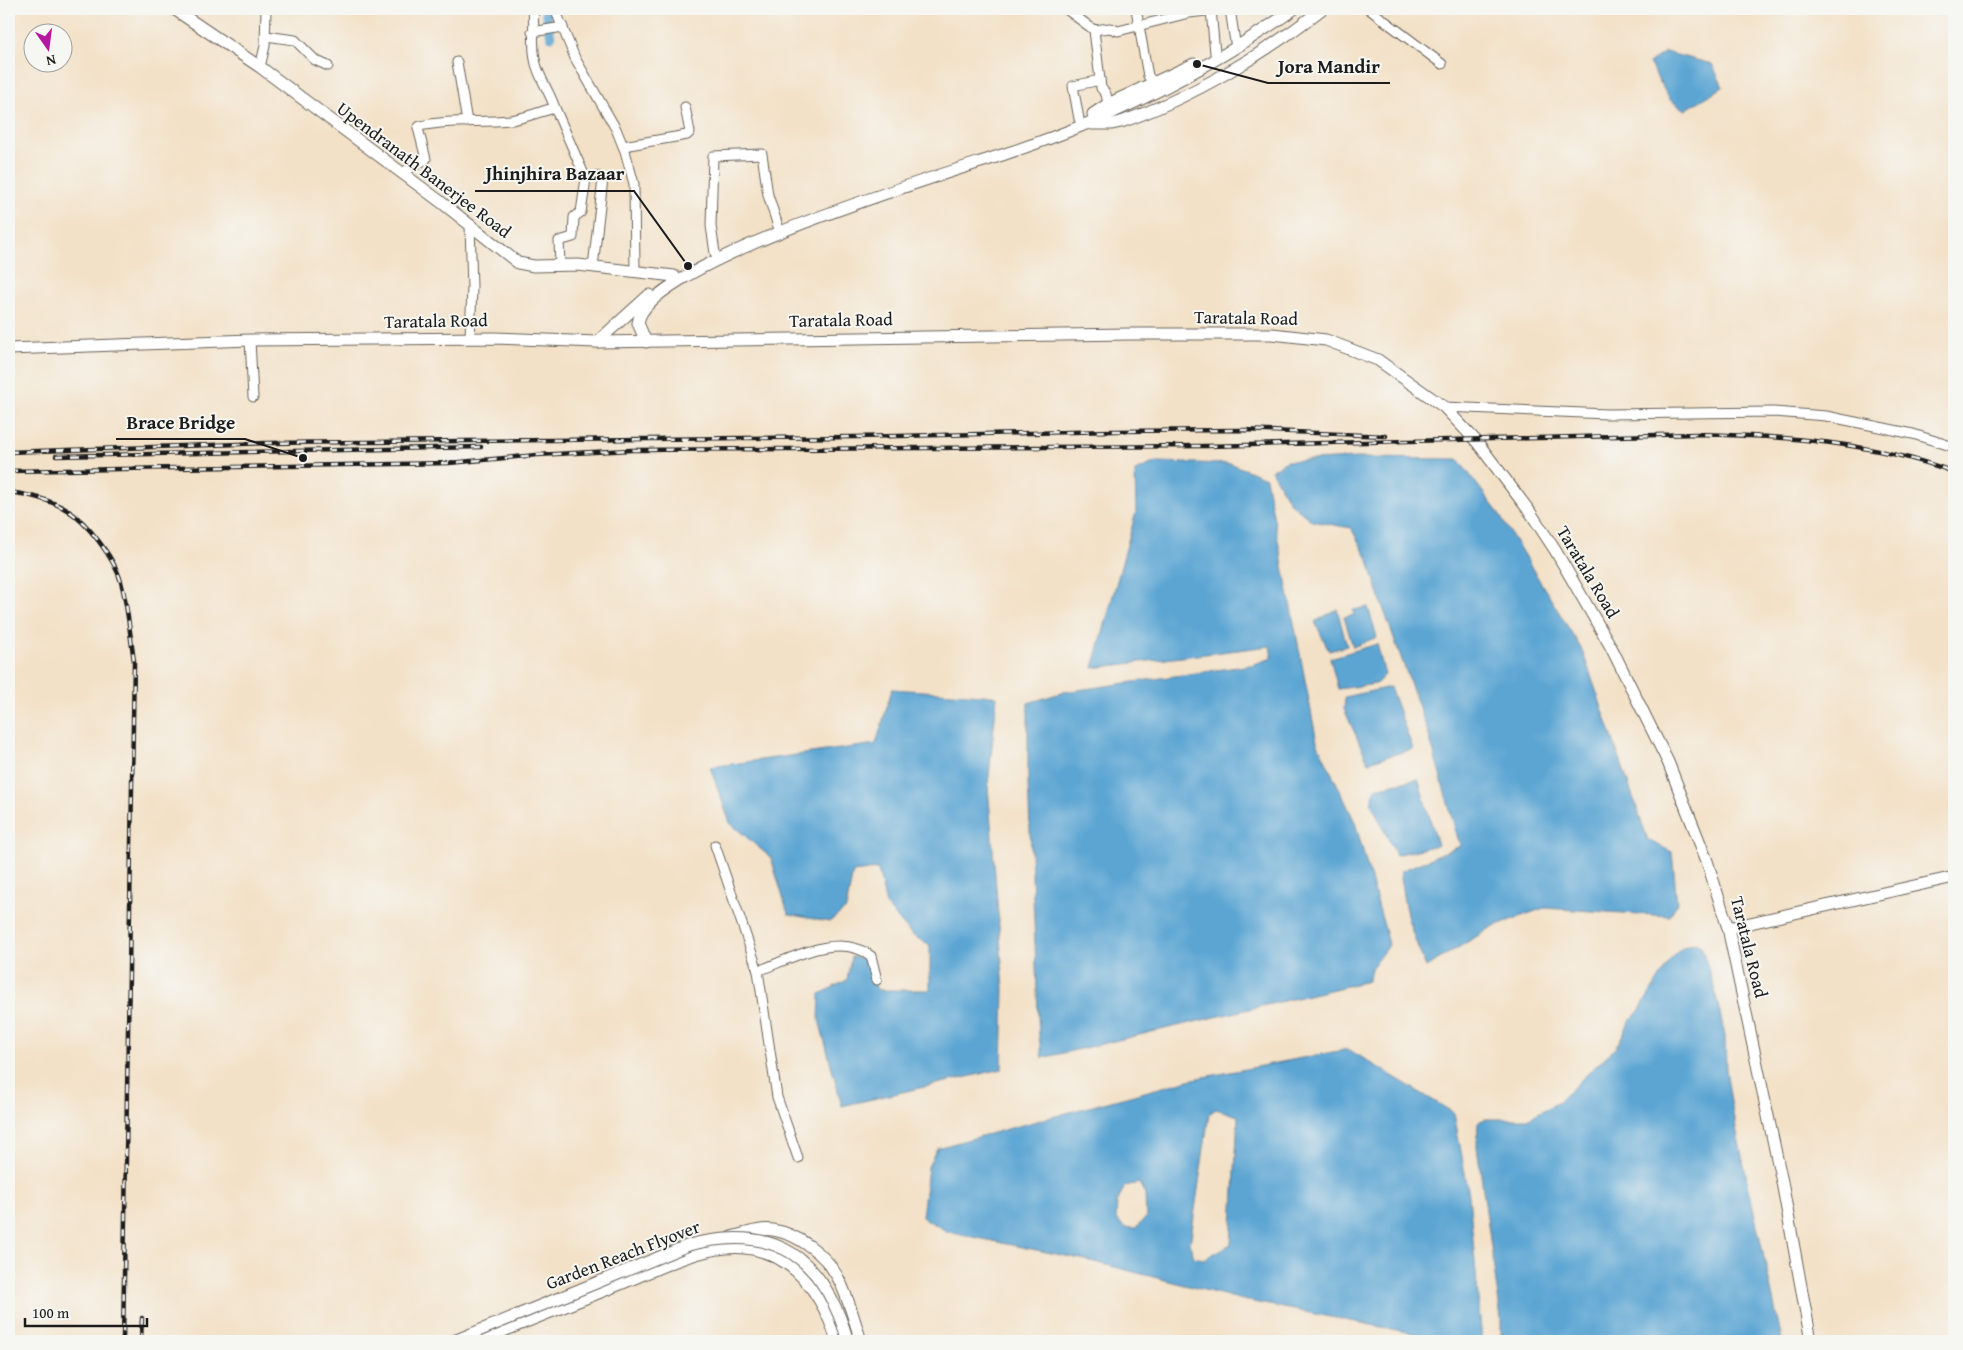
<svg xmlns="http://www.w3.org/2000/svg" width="1963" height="1350" font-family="'Gentium Book Plus',serif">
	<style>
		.water { fill: #5ca5d3; stroke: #3c6078; fill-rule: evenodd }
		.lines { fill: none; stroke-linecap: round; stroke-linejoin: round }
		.canal { stroke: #5ca5d3; stroke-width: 9 }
		.street-casing { stroke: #676158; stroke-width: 11 }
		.secondary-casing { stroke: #676158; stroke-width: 13 }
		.street { stroke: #fff; stroke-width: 9 }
		.secondary { stroke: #fff; stroke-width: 11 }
		.rail-casing { stroke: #1c1c1c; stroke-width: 4.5 }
		.rail { stroke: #f6f6f2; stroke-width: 2.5; stroke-dasharray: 8; stroke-linecap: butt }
		.secondary-bridge-casing { stroke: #676158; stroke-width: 13; stroke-linecap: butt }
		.secondary-bridge { stroke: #fff; stroke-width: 11 }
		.labels { text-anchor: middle; stroke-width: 4; stroke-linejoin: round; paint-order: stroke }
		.street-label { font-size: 18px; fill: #1c1c1c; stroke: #f6f6f2 }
		.leader { fill: none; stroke: #1c1c1c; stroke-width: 2 }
		.callout-dot { fill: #1c1c1c; stroke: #f6f6f2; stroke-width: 2 }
		.callout-label { font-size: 19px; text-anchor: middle; font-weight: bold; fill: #1c1c1c; stroke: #f6f6f2; stroke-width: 4; stroke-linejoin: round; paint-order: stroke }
	</style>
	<rect width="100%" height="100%" fill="#f6f6f2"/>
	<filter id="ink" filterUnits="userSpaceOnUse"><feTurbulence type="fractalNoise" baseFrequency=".02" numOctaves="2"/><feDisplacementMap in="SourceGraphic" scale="10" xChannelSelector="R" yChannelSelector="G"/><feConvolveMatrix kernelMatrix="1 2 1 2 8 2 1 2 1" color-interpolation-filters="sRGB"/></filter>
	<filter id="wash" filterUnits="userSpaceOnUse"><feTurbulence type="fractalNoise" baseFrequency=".0096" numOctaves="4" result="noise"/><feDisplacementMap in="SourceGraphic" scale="20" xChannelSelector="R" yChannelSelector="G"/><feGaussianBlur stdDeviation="1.12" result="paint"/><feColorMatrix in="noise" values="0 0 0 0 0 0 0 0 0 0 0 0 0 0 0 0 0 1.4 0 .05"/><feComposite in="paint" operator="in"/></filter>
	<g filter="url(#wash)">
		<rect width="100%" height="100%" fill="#f3e1c7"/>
		<g class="water">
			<path d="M1665,52l47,12 11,23 -38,23 -15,-10 -21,-37z"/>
			<path d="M1357,458l101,1 39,52 85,139 66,190 24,12 5,51 -7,13 -126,-8 -50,18 -68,41c-13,-31 -25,-62 -25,-96l59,-25 -32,-114 -46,-127 -13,-44 -18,-33 -39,-7 -22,-18 -19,-33 16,-9z"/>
			<path d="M1156,462l76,2 34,14 51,264 38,80 34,122 -17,23 -4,14 -326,77 -3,-22 -11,-253v-80l36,-11 187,-27 21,-7 -2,-12 -177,22 43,-156 -1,-41z"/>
			<path d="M1368,607l9,30 -24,10 -9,-30 10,-2 -1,-5z"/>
			<path d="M1337,609l10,37 -18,5 -14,-29z"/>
			<path d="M1377,644l8,31 -9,9 -38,5 -8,-31z"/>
			<path d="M1390,687l23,62 -45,13 -24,-53 1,-12z"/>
			<path d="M892,689l105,7 -9,90 16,203 -2,80 -160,37 -23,-86 1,-26 27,-14 4,-23 15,1 11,32h53v-45l-18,-10 -26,-30 -8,-36 -25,3 -7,37 -17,13 -41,-8 -17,-56 -41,-35 -20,-56 166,-23z"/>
			<path d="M1418,779l20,66 -42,10 -25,-52 4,-15z"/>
			<path d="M1695,943l6,3 12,37 12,52 1,35 7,44 49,227h-281v-22l-24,-173 1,-24 7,-3h42l30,-16 59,-56 15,-28 8,-8 34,-55 10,-9z"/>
			<path d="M1348,1049l106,64 15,82 13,146h-29l-210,-41 -148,-38 -147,-30 -26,-15 6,-50 9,-19 252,-68zM1216,1109l22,7 -7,128 -27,15 -10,-2 -4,-13 19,-130zM1139,1183l6,11 1,23 -10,11 -12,-1 -8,-9 1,-16 8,-16z"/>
		</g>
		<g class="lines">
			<path class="canal" d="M545,9l6,28"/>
		</g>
	</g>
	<g filter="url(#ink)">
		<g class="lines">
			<defs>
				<g id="street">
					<path d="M533,9c2,18 -2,37 3,55 4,15 14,29 19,44"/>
					<path d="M555,9l20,49 41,71 9,22 9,33 1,88"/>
					<path d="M1066,9l28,21 16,-2 8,3 71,-18 34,-4"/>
					<path d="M1136,9l12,67 7,8"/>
					<path d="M1230,9l5,33"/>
					<path d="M1369,9l73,55"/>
					<path d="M1211,10l4,43"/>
					<path d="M1094,30l7,58 5,6 2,10"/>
					<path d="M532,32l31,-5"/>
					<path d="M266,36l29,4 20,20 13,6"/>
					<path d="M457,62l10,60"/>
					<path d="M260,67l5,-21 1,-37"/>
					<path d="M1079,119l-6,-33 27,-6"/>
					<path d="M623,146l64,-11 3,-3 -5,-25"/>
					<path d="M402,173l24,-14 -8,-31 2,-2c29,-7 60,-3 90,-6 16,-2 30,-9 45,-12l31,71 -5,33 -7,5 -1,20 -14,4 1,24"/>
					<path d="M585,176l15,1 3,2 -10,88"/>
					<path d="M715,253l-4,-27 2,-70 49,-2 6,41 10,31"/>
					<path d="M470,338l2,-51 -2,-62"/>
					<path d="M250,340l3,57"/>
					<path d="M1444,407l163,7 167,-2 52,4 87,18 41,13"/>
					<path d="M715,845l43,126 19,126 21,61"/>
					<path d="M758,971c32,-12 80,-40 113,-15l6,24"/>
				</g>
				<g id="secondary">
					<path d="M174,9l86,58 181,135 77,61 16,3 44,-1 96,11"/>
					<path d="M1093,114l15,-10 86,-40"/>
					<path d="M1092,124h20l9,-2c68,-23 145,-69 201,-113"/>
					<path d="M597,342l52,-47"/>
					<path d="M646,342l-8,-19c7,-60 308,-149 367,-169 27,-9 55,-19 81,-30 74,-31 143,-69 208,-115"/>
					<path d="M9,349l241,-9 244,-2 103,4 533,-8h142l54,6 52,20 66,47 33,35 53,70 25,38 56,97 57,115 39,99 21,67 54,254 29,159"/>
					<path d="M1728,928l226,-51"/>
					<path d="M731,1237c13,-3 28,-9 42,-7 25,4 52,24 64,46 11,19 17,44 24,65"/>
					<path d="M480,1341c46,-20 92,-37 138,-56 32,-13 65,-30 99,-36 65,-11 103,37 120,92"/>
				</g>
			</defs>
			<use href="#street" class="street-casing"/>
			<use href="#secondary" class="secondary-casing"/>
			<use href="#street" class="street"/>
			<use href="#secondary" class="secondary"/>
			<defs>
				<g id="rail">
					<path d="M9,452l257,-9 590,-6 257,-6 131,-1 142,6"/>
					<path d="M56,456l425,-9"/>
					<path d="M9,471l440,-8 88,-8 94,-5 576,-4 490,-12c87,2 175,8 257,38"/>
					<path d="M9,492c18,2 42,8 58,18 20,12 48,49 54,72 7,25 9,53 13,79l-11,680"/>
					<path d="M141,1341l1,-23"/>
				</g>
			</defs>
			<use href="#rail" class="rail-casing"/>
			<use href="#rail" class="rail"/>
			<defs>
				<path id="secondary-bridge" d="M454,1341l235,-96c87,-22 134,12 159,96"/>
			</defs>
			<use href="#secondary-bridge" class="secondary-bridge-casing"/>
			<use href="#secondary-bridge" class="secondary-bridge"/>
		</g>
	</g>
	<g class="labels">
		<g class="street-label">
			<text transform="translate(424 170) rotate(37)" y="6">Upendranath Banerjee Road</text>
			<text transform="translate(1246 318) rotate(1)" y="6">Taratala Road</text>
			<text transform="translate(841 320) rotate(-1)" y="6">Taratala Road</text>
			<text transform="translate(436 321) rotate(-1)" y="6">Taratala Road</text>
			<text transform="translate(1588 572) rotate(59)" y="6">Taratala Road</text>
			<text transform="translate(1749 947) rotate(76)" y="6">Taratala Road</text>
			<text transform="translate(623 1255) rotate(-21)" y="6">Garden Reach Flyover</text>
		</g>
	</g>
	<path class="leader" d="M1197 64L1268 83H1390M688 266L634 191H475M303 458L245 439H116"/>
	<g class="callout-dot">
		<circle cx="1197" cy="64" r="5"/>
		<circle cx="688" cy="266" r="5"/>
		<circle cx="303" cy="458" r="5"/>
	</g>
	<g class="callout-label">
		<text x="1329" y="73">Jora Mandir</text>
		<text x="555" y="180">Jhinjhira Bazaar</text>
		<text x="181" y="429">Brace Bridge</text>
	</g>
	<rect width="1963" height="1350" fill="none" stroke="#f6f6f2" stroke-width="30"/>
	<g transform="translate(48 48) rotate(166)"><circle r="24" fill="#f6f6f2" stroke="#9f9f9c"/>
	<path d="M0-4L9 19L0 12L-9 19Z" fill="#b5179e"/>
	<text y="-8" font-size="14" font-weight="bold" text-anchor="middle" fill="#1c1c1c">N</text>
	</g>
	<path d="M25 1318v8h122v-8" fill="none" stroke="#1c1c1c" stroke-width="2.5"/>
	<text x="32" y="1318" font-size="15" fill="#1c1c1c" stroke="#f6f6f2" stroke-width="4" paint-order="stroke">100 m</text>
</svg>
